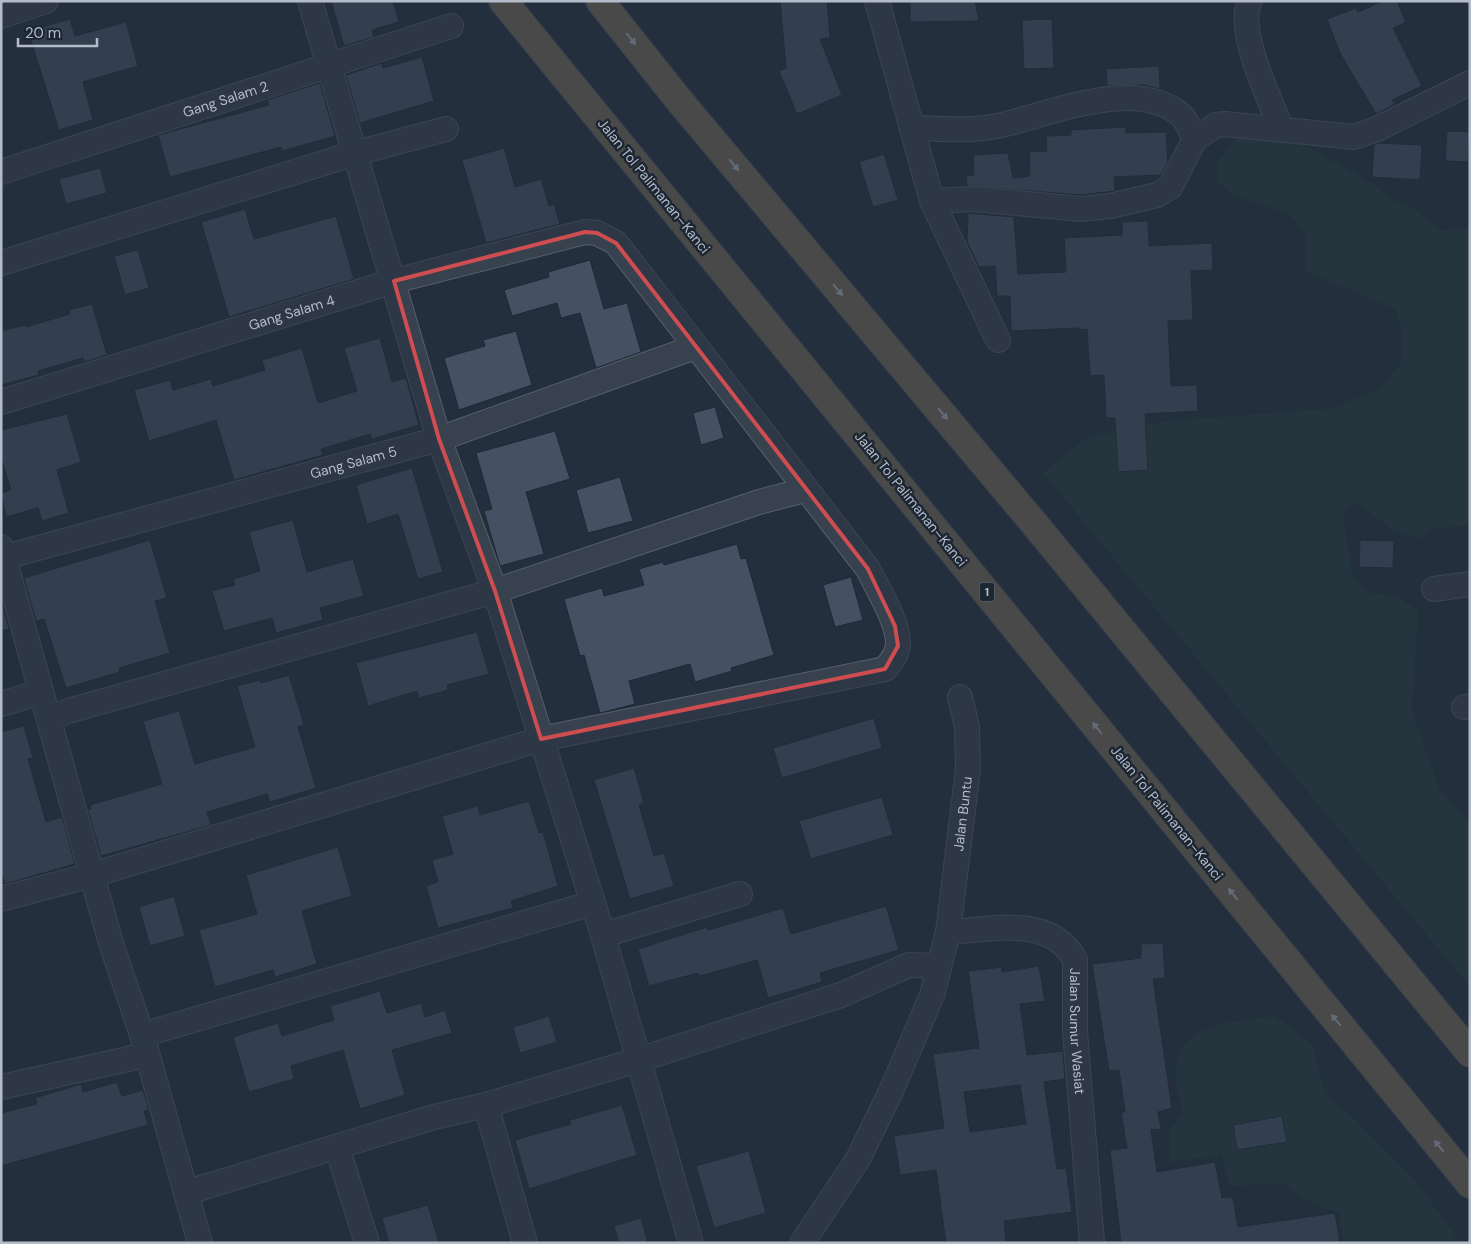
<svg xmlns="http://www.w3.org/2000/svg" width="1471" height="1244" font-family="'DM Sans',sans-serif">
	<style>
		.green { fill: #263c3f }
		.building { fill: #455162; stroke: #1f2835; fill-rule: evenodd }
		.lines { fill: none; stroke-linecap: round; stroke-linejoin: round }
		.street-casing { stroke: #565f6c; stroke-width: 26 }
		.highway-casing { stroke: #434c59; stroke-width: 30 }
		.street { stroke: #38414e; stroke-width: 24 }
		.highway { stroke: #746855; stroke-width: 28 }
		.oneway { fill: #aeb4bd }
		.marked { fill: none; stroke: #ce4d50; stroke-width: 4; stroke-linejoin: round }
		.labels { text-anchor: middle; stroke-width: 5; stroke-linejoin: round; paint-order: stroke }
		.shield { fill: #1d2633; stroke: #878f9c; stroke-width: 1 }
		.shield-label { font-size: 12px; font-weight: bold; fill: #b4bcc9 }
		.street-label { font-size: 14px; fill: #b4bcc9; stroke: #1d2633 }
	</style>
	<rect width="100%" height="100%" fill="#242f3e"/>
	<g class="green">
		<path d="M1259,135l40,8 61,33 36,25 15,6 31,24 28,-5v299l-38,4 -12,10 -29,-10 -32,-25 -11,3 -5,11 11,62 15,13 27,3 22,15 -6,100 27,78 31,34v164l-427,-514 45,-36 79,-16 169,-13 45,-21 20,-24 1,-33 -7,-22 -90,-37 2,-36 -16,-20 -58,-20 -15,-14 -1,-17 18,-25z"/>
		<path d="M1275,1016l38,30 9,37 13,21 21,16 61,63 44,60h-117l-5,-30 -26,-9 -30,-21 -54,3 -7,-31 -53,7 1,-32 12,-17c-2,-14 -8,-33 -6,-47 6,-45 64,-44 99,-50z"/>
	</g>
	<g class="building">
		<path d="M331,1h62l6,21 -27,8 2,7 -30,9z"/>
		<path d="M780,1h47l3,37 -10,1 22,56 -45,19 -18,-43 7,-3z"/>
		<path d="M910,1h65l4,20 -69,1z"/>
		<path d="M1383,1h14l9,21 -13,6 29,58 -30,14 3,4 -19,10 -36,-61 -13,-34 29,-11 2,4z"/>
		<path d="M70,19l5,17 51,-14 12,44 -55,16 10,38 -34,10 -31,-99z"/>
		<path d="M1052,19l2,49 -30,1 -2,-49z"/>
		<path d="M422,57l12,44 -74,22 -14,-48 36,-12 1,5z"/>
		<path d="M1159,66l1,23 -16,-4 -37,1 -1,-17z"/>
		<path d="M320,83l15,53 -53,15 -1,-4 -111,30 -12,-42 111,-30 -2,-5z"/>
		<path d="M1126,127v6l40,-1 2,30 -7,13 -47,2 1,14 -34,4 -114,-9 -1,-10 8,-1 -1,-20 35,-2 5,25 17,-2 -1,-24 18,-1 -1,-15 25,-1v-5z"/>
		<path d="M1447,131l23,1 -2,30 -23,-1z"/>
		<path d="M1378,143l44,2 -2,35 -48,-3 2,-32z"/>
		<path d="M504,148l11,39 26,-8 8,27 5,-2 6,20 -74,19 -24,-83z"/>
		<path d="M884,154l14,46 -25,7 -14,-45z"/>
		<path d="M100,168l7,25 -41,11 -7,-25z"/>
		<path d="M245,209l9,30 82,-23 18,63 -125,38 -28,-95z"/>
		<path d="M968,213l46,4 4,57 48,-2 -2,-34 58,-3v-13l26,-1 1,25 63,-3 1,27 -22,1 2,49 -25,1 3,65 26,-1 1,26 -53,3 3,56 -30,2 -3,-54h-9l-2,-43 -14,1 -3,-47 -7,1 -1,-2 -68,3 -1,-35h-13l-2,-30 -16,1 -12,-25z"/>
		<path d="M138,250l11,38 -24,7 -11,-39z"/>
		<path d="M590,260l14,49 23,-6 14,49 -45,16 -16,-55 -19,5 -4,-15 -45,13 -8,-26 45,-13 -1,-5z"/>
		<path d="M92,304l15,51 -23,7 -1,-4 -45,13 1,4 -38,10v-54l24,-6 1,2 44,-13 -1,-4z"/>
		<path d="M516,331l16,54 -73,25 -15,-52 41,-12 -2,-6z"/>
		<path d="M380,338l12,44 14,-4 13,47 -47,14 -2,-5 -49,15 2,6 -89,25 -18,-60 -67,21 -15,-51 36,-10 3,10 38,-11 2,7 52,-16 -3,-10 40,-12 16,55 39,-12 -13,-43z"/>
		<path d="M715,407l9,31 -23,7 -8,-32z"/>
		<path d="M67,414l14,48 -24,8 12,43 -27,8 -4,-13 -32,9 -5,-24 10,-3 -10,-33v-27z"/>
		<path d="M555,431l15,48 -44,13 18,62 -44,12 -16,-55 8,-2 -16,-56z"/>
		<path d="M412,468l31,104 -25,7 -20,-65 -31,10 -11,-39z"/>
		<path d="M620,477l13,44 -45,12 -12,-43z"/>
		<path d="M293,520l14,52 46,-13 11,37 -44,12 3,12 -47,13 -4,-15 -48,13 -12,-40 23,-6 -2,-6 27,-8 -11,-39z"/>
		<path d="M150,540l17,58 -12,3 15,52 -51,15 1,4 -54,16 -22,-69 -8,2 -12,-43z"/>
		<path d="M1360,540l34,1 -1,27 -34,-1z"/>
		<path d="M737,544l4,15 5,-1 28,97 -43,13 1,3 -37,11 -5,-18 -61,17 6,23 -35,9 -16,-58 -4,1 -16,-57 38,-11 2,8 40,-11 -5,-16 24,-7 1,3z"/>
		<path d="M851,577l12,43 -28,7 -12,-42z"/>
		<path d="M1,599l8,30 -8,2z"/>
		<path d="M477,632l12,42 -42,11 1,5 -29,8 -2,-7 -49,15 -12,-43z"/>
		<path d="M289,675l15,50 -6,2 18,61 -46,14 -3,-8 -60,18 4,13 -110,31 -13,-46 3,-1 -1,-4 72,-21 -19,-63 36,-10 16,53 60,-17 -18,-61 23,-6 1,3z"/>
		<path d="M874,718l8,30 -100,30 -9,-30z"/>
		<path d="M24,726l9,32 -5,1 18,63 16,-5 13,47 -70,20 -4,-13v-139z"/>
		<path d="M634,768l10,35 -5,2 15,51 10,-3 10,33 -44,13 -36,-119z"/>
		<path d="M882,797l11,38 -82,24 -12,-38z"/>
		<path d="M529,801l10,32 4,-1 15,54 -47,15 2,7 -75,20 -12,-42 12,-4 -6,-22 21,-6 -11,-38 36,-10 2,9z"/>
		<path d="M338,847l14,49 -50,15 15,53 -42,13 -2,-7 -58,17 -16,-57 58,-16 -11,-39z"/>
		<path d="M174,896l11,40 -35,10 -11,-39z"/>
		<path d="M886,906l13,44 -79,23 2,9 -54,16 -11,-38 -57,16 -2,-3 -49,13 -11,-37 69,-22 1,3 75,-22 8,26z"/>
		<path d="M1163,943l2,35 -12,1 19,129 -14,4 3,17 -10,1 6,42 58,-10 7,36 11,-1 5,30 97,-14 5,30h-219l-11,-93 17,-2 -6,-36h4l-6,-42 -10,1 -17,-107 49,-6v-14z"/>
		<path d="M1039,966l6,35 -25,3 7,51 36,-4 2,28 -21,3 13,87 9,-1 6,44 -68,9 2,22h-60l-10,-73 -36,5 -6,-39 50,-8 -11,-74 46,-6 -11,-77 34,-4v5zM1020,1085l6,39 -56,8 -6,-40z"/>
		<path d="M380,991l7,22 34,-10 4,14 20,-7 7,23 -60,17 13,45 -45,14 -17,-59 -52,16 3,13 -45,13 -16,-55 45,-14 4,13 52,-16 -4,-14z"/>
		<path d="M549,1016l8,26 -37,11 -7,-26z"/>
		<path d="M117,1082l5,14 21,-6 6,20 -5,1 4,14 -147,41v-53l36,-9 -2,-6 46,-14 2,8z"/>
		<path d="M622,1105l15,50 -108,34 -14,-49 56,-16 -1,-4z"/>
		<path d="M1282,1116l5,26 -50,8 -4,-25z"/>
		<path d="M749,1151l17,62 -52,15 -18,-62z"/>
		<path d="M428,1205l11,38h-50l-7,-25z"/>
		<path d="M641,1218l7,25h-29l-5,-17z"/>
	</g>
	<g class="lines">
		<defs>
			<g id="street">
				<path d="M310,1l129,438 56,152 108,344 88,308"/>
				<path d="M877,1l55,200 66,139"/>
				<path d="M1250,1c-15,28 21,101 32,129"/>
				<path d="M1,16l45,-15"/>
				<path d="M912,128c31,1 63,4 94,-4 49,-12 132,-47 176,-8 5,5 9,16 13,23"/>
				<path id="s1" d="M1,172l450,-146"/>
				<path d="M932,201l42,-2 107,10 29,-3 47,-11 13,-8 25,-48 21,-14 9,-1 129,13 23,-8 93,-46"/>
				<path d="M1,263l355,-110 90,-24"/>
				<path id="s2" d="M1,402l393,-121 191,-49 12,1 19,10 252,326c10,21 31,54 30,76 -1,10 -7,17 -13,24l-344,70 -449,136 -91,24"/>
				<path d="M1,547l109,393 32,95 58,208"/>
				<path id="s3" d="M5,557l434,-118 256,-92"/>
				<path d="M1434,589l36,-5"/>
				<path d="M1,704l40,-12"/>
				<path d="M1464,707l6,-1"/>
				<path d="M50,718l18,-7 427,-120 264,-89 46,-12"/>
				<path id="s4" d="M948,932c42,-2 103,-18 127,28v71l17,212"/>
				<path d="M603,935l137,-41"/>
				<path d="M142,1035l451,-132"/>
				<path d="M1,1087l145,-32"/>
				<path d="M486,1105l39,138"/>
				<path d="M337,1147l30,96"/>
				<path d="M188,1192l246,-75 52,-12 152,-45 203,-65 68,-30 29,1"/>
				<path id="s5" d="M802,1243l56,-84 34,-70 40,-94 16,-63 20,-163 -1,-42 -7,-30"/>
			</g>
			<g id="highway">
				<path d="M503,1l967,1183"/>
				<path d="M600,1l78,98 359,428 433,526"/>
			</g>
		</defs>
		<use href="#street" class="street-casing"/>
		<use href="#highway" class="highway-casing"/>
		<use href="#street" class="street"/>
		<use href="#highway" class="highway"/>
	</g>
	<defs><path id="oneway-solid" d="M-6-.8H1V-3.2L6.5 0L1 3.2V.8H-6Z" transform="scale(1.25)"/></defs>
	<g class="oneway">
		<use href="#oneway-solid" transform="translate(631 39) rotate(51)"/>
		<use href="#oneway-solid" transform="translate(734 165) rotate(50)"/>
		<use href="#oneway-solid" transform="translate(838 290) rotate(50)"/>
		<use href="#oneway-solid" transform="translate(943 414) rotate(50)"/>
		<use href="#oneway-solid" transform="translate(1097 728) rotate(-129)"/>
		<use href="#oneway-solid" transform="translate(1233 894) rotate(-129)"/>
		<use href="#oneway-solid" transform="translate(1336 1020) rotate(-129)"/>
		<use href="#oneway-solid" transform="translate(1439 1146) rotate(-129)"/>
	</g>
	<path d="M0 0H1471V1244H0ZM585,232l12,1 19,10 252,326 27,57 3,20 -13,23 -344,70 -46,-148 -56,-152 -45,-158z" fill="#242f3e" fill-opacity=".55" fill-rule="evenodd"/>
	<path class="marked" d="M585,232l12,1 19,10 252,326 27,57 3,20 -13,23 -344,70 -46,-148 -56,-152 -45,-158z"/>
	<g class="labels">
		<rect class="shield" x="979.5" y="582.5" width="15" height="19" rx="4"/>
		<g class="shield-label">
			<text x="987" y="596">1</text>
		</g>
		<g class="street-label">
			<text dy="5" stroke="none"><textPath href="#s1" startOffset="236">Gang Salam 2</textPath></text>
			<text transform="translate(654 186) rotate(51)" y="5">Jalan Tol Palimanan–Kanci</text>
			<text dy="5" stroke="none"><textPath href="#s2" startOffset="304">Gang Salam 4</textPath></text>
			<text dy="5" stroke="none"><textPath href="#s3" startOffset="361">Gang Salam 5</textPath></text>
			<text transform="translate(911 499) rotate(51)" y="5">Jalan Tol Palimanan–Kanci</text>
			<text transform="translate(1167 813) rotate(51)" y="5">Jalan Tol Palimanan–Kanci</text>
			<text dy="5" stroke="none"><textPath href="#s5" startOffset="465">Jalan Buntu</textPath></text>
			<text dy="5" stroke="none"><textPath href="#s4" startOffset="210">Jalan Sumur Wasiat</textPath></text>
		</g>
	</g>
	<rect width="1471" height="1244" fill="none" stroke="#b4bcc9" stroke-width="5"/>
	<path d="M18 38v8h79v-8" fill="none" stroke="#b4bcc9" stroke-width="2.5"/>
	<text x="25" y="38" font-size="15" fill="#b4bcc9" stroke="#1d2633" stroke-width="4" paint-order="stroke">20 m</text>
</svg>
